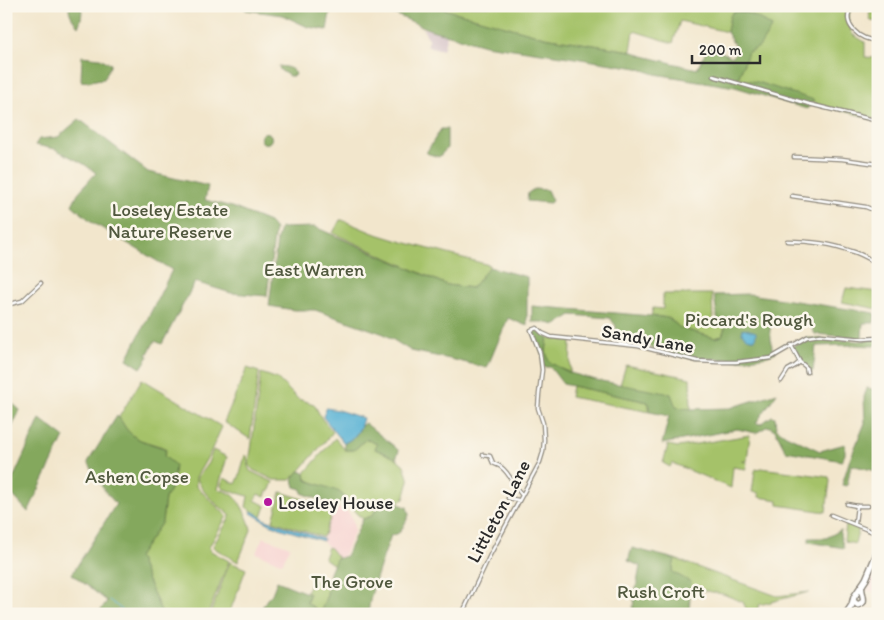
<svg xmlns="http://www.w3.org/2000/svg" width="884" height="620" font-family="Itim,sans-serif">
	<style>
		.built { fill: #f7d0cf }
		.industrial { fill: #d2bec5 }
		.green { fill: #a5c269; stroke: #68764a }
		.forest { fill: #84a85d; stroke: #586a44 }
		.water { fill: #57b1d4; stroke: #416e80 }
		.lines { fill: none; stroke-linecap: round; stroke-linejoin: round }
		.stream { stroke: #57b1d4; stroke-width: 1 }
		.minor-casing { stroke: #8e887c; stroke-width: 5 }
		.primary-casing { stroke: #8e887c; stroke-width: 8 }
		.minor { stroke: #fff; stroke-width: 2.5 }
		.primary { stroke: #fff; stroke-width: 5 }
		.poi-dot { fill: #b5179e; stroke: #fbf7ec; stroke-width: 2 }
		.labels { text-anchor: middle; stroke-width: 5; stroke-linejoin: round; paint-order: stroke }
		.park-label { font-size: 19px; fill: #50583e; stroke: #fbf7ec }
		.street-label { font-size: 19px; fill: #2b2b2b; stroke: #fbf7ec }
		.poi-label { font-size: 19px; fill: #2b2b2b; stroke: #fbf7ec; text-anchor: start }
	</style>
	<rect width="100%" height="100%" fill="#fbf7ec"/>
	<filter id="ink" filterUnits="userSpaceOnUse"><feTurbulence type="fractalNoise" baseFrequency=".02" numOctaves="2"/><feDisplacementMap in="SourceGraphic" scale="10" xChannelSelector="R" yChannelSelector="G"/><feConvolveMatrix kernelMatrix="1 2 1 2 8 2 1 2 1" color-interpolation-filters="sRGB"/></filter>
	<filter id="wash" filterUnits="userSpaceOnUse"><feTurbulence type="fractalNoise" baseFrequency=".0096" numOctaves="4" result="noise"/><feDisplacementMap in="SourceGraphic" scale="20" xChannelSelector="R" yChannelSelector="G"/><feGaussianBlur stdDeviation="1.12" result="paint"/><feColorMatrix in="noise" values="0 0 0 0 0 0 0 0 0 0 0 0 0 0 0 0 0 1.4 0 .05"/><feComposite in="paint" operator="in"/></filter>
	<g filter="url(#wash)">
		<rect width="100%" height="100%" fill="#f2e6cc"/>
		<g class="built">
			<path d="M334,509h10l5,4 5,10v9l-10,23 -6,3 -8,-10 -8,-7z"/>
			<path d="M263,537l27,10 -7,15 -2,1 -25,-10z"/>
			<path d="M878,555v38l-14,-3z"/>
		</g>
		<path class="industrial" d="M422,28l25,7 -4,15 -16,-4 2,-7z"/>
		<g class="green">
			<path d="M433,6h419l-4,12 4,16 13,8v15l13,1v62l-66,-17 -74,-24 10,-27 11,-5 13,-20 -19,-12 -8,-3 -15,4 -3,16 -47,-11 -7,22 -39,-12 -3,20 -87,-14z"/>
			<path d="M874,6h4v16l-7,-1c-3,-8 -2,-8 3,-15z"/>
			<path d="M340,220h2l31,13 23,7 93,25v2l-17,21 -25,-3 -114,-52z"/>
			<path d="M846,288l32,4v17l-36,-7z"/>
			<path d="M663,294h49l1,28 13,2 -4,12 -7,2 -35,-10 -11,-10 -18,-2 2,-8 10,1z"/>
			<path d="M548,338l23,3 -1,32 -22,-11 -2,-10z"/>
			<path d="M626,365l64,13 1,31 -16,-2 -55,-22z"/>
			<path d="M247,368l12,4 -9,67 -26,-17z"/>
			<path d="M261,373l17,6 20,20 16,5 8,15 11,13 -36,42 -7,6h-16l-21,-10 -3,-3 -1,-6 2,-11z"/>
			<path d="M142,379l80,48 -13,28 -13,22v9l12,12 19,18 -18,31 2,4 18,10 -21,53h-46l-24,-57 24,-35 3,-24 8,-14 -9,-28 2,-8 -32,-10 -8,-8 -7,-13z"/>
			<path d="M572,386l76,16 2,10 -80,-15z"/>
			<path d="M750,435l-3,26h-6l6,1 -1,7 -13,-2 -2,21 -59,-25 -2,4 -7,-4 5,-18 10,2z"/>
			<path d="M335,438l10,12h9l12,-11 11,5 -2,5 21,9 8,7 5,16 -5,18 -8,4 -17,2 -7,11 -9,3 -7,-6 -11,-16 -39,-18 -1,-6z"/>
			<path d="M213,450l14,7 -9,32c5,2 11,3 15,6 7,6 17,26 18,35l-13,32 -24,-14 -1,-2 17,-29v-2c-12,-10 -29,-22 -33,-37l11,-15z"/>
			<path d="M245,455l2,1 1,10 2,5 23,11 -4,10 -2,-1 -2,6 -7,-3 -3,6 11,6 -4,11 -16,-10 2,-11 -24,-7 -2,-1 -1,-3 3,-7 12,6c5,-9 6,-19 9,-29z"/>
			<path d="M761,468l68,9 1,4 -4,31 -48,-7v-5l-19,-3v-4l-7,-1 3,-21 1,-2z"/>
			<path d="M281,492l53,17 -11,28 -50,-16z"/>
			<path d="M848,523l11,5 -4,16 -9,-2 -2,-2 2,-15z"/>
			<path d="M328,547l2,1 8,10 -4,7 -10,-7z"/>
			<path d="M675,559l102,37 32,-4 -50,13 -3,8h-8l-5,-11 -20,-8 -33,-6v-6l-18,-10z"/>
			<path d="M230,562l16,7 -17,45h-19z"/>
			<path d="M312,580l16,7 -1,8 -7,19h-2l-2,-5 -9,-6 2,-9 -3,-2z"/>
		</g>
		<g class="forest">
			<path d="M69,6h12c2,7 0,14 -3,21 -4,-6 -10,-14 -9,-21z"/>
			<path d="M242,6h89l-4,24 -19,-3 -26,-12 -36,-5z"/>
			<path d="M376,6h57l111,31 87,14 12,5 54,13 12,-23 23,11 5,-7 -10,-18 3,-16 3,-4c15,-2 27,7 39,15l-13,20 -11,5 -10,27 19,3 57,18 -7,9 -72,-22 -80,-13 -18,-6 -75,-12 -77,-11 -54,-15z"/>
			<path d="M82,56l18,2 11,6 -7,15c-9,0 -14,4 -23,2z"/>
			<path d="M279,66c6,1 14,1 16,8l-1,2h-5l-9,-6z"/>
			<path d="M79,119l69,53 60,14 -3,14 27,7 37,15 6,7 -8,67 -36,-3 -36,-11 -33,62 -7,-3 -8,14 2,1 -8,12 -14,-9 28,-55 17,-34 -80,-48 -20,-17 6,-12 18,-20 -12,-9 -29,-15 -20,-4 4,-6 19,-2z"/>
			<path d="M441,129h6v19l-8,9 -13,-4z"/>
			<circle cx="266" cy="138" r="5.5"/>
			<path d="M534,189l13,1 5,11 -2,2 -23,-2 1,-8z"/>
			<path d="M315,227l132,58 25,3 17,-21 38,10v49l-19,-8 -21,50 -32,-8 -44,-9 -27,-17 -69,-24h-21l-25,-4 8,-66 3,-12z"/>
			<path d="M749,294l126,19 -1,10h-11l-1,15 -47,-4 -5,-9 -21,-2 -16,2 -3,4 2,19 4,4 -8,4 -27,4 -44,-2 -12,-1 -42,-12 -27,-3v-16l-6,-8 -39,-3 -15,10 -14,-3h-10v-16l119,10 18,2 11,10 35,10 7,-2 4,-11 -8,-2 -4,-28z"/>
			<path d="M536,330l12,8 -2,13 3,11 21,11 26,7 75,14 5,13 15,2 39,-1 47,-15 -21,30 5,1 11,-8 3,1 1,11 10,7 34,16 25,-7v10l-3,7 -56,-10 -11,-21 -7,-4 -12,7 -19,-4 -75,15 7,-28 -19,-4 -2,-10 -85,-18 -13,-17h-7v-12l-11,-24z"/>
			<path d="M807,338l52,3 19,-2v3l-4,4 -19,-1 -39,1 -3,25 -4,2 -1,-6 -8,-8 -7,-13z"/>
			<path d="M867,388l11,2v82l-6,-2 -21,-5 -4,21 -5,-1 7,-23 16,-39 -1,-26z"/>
			<path d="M6,398l14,12 -14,30z"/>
			<path d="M117,416c5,4 7,11 12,16 9,10 25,12 37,17l-2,7 11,9 -2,19 -8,14 -3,24 -24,35 24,57h-39l-4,-5 -5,5h-16l9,-13 -35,-27 44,-70 -12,-14 -16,-28z"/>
			<path d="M40,419l24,18 -36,75 -20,-22z"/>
			<path d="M365,423l30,24 4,4 -3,7 -21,-9 2,-5 -11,-5 -12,11h-9l-1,-7c8,-3 14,-9 17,-17z"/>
			<path d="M299,471l6,2 1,7 32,11 7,6 -9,9 -34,-13v-4l-7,-2 -2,-8z"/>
			<path d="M396,503l11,4 2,8 -8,16 -4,3 -6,1c-5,15 -25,67 -22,79h-49l7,-19 3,-22 6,-14 10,-3 17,-37 9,-3 7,-11z"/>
			<path d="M841,530l-1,5 4,13 -35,-6v-4h17z"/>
			<path d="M632,548l43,11 -3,13 19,10 -2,32h-38l-19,-2 8,-46 -12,-5z"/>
			<path d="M277,581l32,13 -2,9 9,6 2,5h-53l-2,-8 4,-7 5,-5z"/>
		</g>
		<g class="water">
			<path d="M743,328l13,4v3l-1,4c-5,1 -11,-2 -13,-6z"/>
			<path d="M326,408l12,2 25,8c-3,12 -7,20 -19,25l-21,-26z"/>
			<path d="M252,511l14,9 57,19v2l-44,-13 -11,-5 -17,-10z"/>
		</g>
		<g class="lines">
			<path class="stream" d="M109,600l12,9 4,5"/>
		</g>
	</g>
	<g filter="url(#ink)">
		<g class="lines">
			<defs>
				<g id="minor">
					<path d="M852,6c-12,19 8,34 26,35"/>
					<path d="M713,76l96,28 69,17"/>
					<path d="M794,157l48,2 36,5"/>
					<path d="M792,196l74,11 12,5"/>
					<path d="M787,241c22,0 43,2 64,10 8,2 15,6 22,10"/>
					<path d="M878,254l-3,-1 -1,1 1,3 -2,4 2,5 3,2"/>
					<path d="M6,305l16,-4 19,-18"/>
					<path d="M791,345l9,17 6,5 1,5"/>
					<path d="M781,381l7,-11 7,-4 5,-4"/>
					<path d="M483,455l7,1 3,7c3,2 6,2 8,4 9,6 13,20 21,28"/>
					<path d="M508,498l10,2"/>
					<path d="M847,504l10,2 -2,17"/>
					<path d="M857,506h11"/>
					<path d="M831,515l47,19"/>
					<path d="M462,614l28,-59 50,-93 3,-10 1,-12 -1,-17 -5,-15 1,-14 3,-24 -2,-17 -9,-23 6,-2 5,5 9,4 87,9 59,15 21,1h18l35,-4 36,-21 13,-2 43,4 15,-1"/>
				</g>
				<g id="primary">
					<path d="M853,601l5,4 5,-3c2,-5 -3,-11 -1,-17"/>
					<path d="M846,614l6,-9 2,-8 12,-18 12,-28"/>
				</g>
			</defs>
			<use href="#minor" class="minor-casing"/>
			<use href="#primary" class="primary-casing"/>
			<use href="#minor" class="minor"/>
			<use href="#primary" class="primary"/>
		</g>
	</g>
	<circle class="poi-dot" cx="268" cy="502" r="5"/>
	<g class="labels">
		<g class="park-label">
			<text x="170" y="216">Loseley Estate<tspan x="170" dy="22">Nature Reserve</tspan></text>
			<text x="314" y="276">East Warren</text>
			<text x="749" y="326">Piccard's Rough</text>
			<text x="137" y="483">Ashen Copse</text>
			<text x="352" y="588">The Grove</text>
			<text x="661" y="598">Rush Croft</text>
		</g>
		<g class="street-label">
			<text transform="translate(648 338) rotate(10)" y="7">Sandy Lane</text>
			<text transform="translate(498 511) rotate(-62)" y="7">Littleton Lane</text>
		</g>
		<g class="poi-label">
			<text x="278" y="509">Loseley House</text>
		</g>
	</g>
	<rect width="884" height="620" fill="none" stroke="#fbf7ec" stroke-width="25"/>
	<path d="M692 55v8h68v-8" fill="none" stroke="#2b2b2b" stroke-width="2.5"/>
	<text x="699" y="55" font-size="15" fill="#2b2b2b" stroke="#fbf7ec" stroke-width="4" paint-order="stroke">200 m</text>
</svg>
